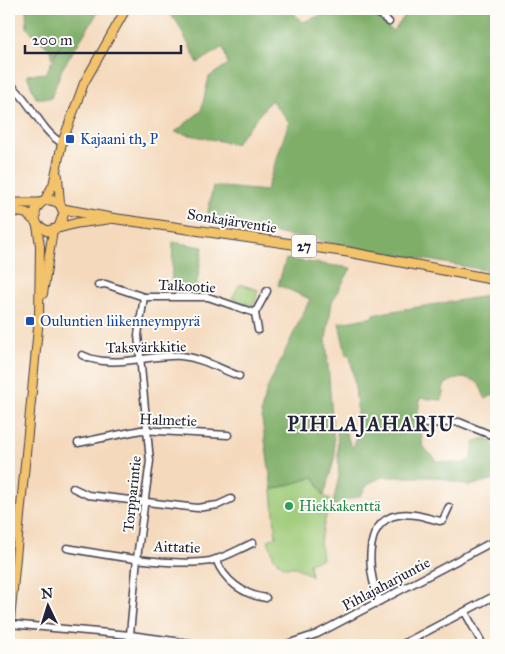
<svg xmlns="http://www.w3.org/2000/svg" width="505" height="654" font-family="'IM FELL Great Primer',serif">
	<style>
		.green { fill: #9eca77; stroke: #607659 }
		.forest { fill: #7eae68; stroke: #506852 }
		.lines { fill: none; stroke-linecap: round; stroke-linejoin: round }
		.minor-casing { stroke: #423d4e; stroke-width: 9 }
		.major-casing { stroke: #423d4e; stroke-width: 10 }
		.highway-casing { stroke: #423d4e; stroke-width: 11 }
		.minor { stroke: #fff; stroke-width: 6 }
		.major { stroke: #f2c36a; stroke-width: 8 }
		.highway { stroke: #f2c36a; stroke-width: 9 }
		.transit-dot { fill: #1a4fb4; stroke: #fdfcf7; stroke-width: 2 }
		.leisure-dot { fill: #2e9e5b; stroke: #fdfcf7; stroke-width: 2 }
		.labels { text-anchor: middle; stroke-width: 4; stroke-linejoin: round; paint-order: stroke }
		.shield { fill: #fdfcf7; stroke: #646373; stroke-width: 1 }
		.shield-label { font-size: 14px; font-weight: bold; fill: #22223b }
		.transit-label { font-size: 15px; fill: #164399; stroke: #fdfcf7; text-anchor: start }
		.street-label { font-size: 15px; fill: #22223b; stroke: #fdfcf7 }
		.leisure-label { font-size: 15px; fill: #27864d; stroke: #fdfcf7; text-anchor: start }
		.district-label { font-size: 20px; font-weight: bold; letter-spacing: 1px; fill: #22223b; stroke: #fdfcf7 }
	</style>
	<rect width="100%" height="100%" fill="#fdfcf7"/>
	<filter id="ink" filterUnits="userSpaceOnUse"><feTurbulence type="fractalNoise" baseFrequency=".02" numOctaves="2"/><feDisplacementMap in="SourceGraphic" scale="10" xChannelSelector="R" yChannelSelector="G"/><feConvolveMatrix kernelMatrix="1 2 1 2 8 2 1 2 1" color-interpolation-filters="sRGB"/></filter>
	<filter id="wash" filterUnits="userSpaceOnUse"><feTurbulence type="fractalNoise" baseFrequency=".0096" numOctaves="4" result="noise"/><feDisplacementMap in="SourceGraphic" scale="20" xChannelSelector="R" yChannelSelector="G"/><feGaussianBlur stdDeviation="1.12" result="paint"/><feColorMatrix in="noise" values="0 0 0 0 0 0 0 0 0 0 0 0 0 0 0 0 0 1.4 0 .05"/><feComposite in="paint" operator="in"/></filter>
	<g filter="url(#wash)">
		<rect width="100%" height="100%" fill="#f4d9bc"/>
		<g class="green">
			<path d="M240,284l18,6 -4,16 -22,-8z"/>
			<path d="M314,477l10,19 6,3 -10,42 2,18 -13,4 2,13 -15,-9h-12l-10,-9 -6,-18 8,-3 -4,-47z"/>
		</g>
		<g class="forest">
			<path d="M26,9h74l-38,60 -11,29h-15l-9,-23 19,-2 14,-27 9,-8 -9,7 -8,13 -1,-7 -24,-23z"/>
			<path d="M164,9h126l13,13 34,-13h31l25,22 17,-22h86v263l-290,-51 7,-35 53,5 23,-69 -18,-22 -36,44 -60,-12 26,-21 8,-34 19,-13 -5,-17 -25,16 -21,-41z"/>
			<path d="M173,242l30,5 -8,47 -24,-2z"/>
			<path d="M286,259l65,9 -19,34 -6,37 9,117 -11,40 -10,-19 -42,13 -11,-78 6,-23 43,-90 -32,-14z"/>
			<path d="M496,291v102l-10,6c-3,-4 -4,-10 -7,-15 -8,-9 -28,-7 -35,2l-2,14 -22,-2 -4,33 5,1 2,15 12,11v3l27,3 9,-5 3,-16c26,-18 22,23 22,36l-27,7 -31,-9h-56l-13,6 -9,13 -21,6 -8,10 8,-36 -2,-46 9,3 6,15c11,-12 2,-74 -2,-91l-4,-2 -7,-32 34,-6 1,-3 107,-17z"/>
		</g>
	</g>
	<g filter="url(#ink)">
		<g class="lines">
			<defs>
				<g id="minor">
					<path d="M373,9l16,13"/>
					<path d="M9,83c21,16 31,48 53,60"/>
					<path d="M98,285l7,-1 39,13h64l47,16"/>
					<path d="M258,330l-3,-17 12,-22"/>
					<path d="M82,355c29,15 68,-1 99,1 21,2 39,13 58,20"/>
					<path d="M425,424l34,-2 37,15"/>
					<path d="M78,443l63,-13 87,5"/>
					<path d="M73,488l15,7 109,13 21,-3 13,-6"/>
					<path d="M67,548c37,7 106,19 143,13 15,-3 29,-12 43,-18"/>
					<path d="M216,559c8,22 28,36 50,39"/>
					<path d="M380,601c-12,-23 -19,-80 18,-86 14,-3 29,3 42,6l3,-1 6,-13"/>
					<path d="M465,612l18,33"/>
					<path d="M10,624l120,11 74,10"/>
					<path d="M129,645l8,-87 13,-97 -12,-126 6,-38"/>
					<path d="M284,645l33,-11 179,-94"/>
					<path d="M401,645l95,-50"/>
				</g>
				<g id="major">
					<path d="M58,176l2,28"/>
					<path d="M45,199l8,-14 9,-42 22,-60 42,-74"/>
					<path d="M43,294l10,-64"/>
					<path d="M9,631l30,-313 1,-72 -3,-21"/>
				</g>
				<g id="highway">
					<path d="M9,203h30"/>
					<path d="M63,209l48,9 237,34 148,28"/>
					<path d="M9,210l17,3 8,7"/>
					<path d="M59,227l5,-14 -4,-9c-17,-11 -30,4 -23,21l10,6 30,-8 31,-4"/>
				</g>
			</defs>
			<use href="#minor" class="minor-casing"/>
			<use href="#major" class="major-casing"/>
			<use href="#highway" class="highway-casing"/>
			<use href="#minor" class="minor"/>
			<use href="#major" class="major"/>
			<use href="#highway" class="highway"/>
		</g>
	</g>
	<g class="transit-dot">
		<rect x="65" y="134" width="10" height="10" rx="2.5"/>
		<rect x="25" y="316" width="10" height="10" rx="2.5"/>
	</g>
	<circle class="leisure-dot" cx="289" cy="506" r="5"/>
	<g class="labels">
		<rect class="shield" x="291.5" y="234.5" width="25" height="23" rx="4"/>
		<g class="shield-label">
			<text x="304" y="251">27</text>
		</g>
		<g class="transit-label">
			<text x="80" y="144">Kajaani th, P</text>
			<text x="40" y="326">Ouluntien liikenneympyrä</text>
		</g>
		<g class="street-label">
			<text transform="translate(232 221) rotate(9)" y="5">Sonkajärventie</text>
			<text transform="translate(187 286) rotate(3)" y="5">Talkootie</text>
			<text transform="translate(146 347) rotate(-1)" y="5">Taksvärkkitie</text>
			<text transform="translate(168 420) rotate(2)" y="5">Halmetie</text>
			<text transform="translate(132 494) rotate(-84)" y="5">Torpparintie</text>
			<text transform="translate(177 547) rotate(2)" y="5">Aittatie</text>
			<text transform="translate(386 584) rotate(-28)" y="5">Pihlajaharjuntie</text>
		</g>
		<g class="leisure-label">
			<text x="299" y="511">Hiekkakenttä</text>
		</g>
		<g class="district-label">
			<text x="371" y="431">PIHLAJAHARJU</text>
		</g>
	</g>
	<rect width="505" height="654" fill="none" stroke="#fdfcf7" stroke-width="30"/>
	<g transform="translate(48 606) rotate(356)" stroke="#fdfcf7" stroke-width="4" paint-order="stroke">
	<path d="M0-4L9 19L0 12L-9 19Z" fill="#22223b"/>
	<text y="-8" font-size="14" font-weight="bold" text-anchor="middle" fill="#22223b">N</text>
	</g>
	<path d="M25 45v8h156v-8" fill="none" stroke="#22223b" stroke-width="2.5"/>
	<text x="32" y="45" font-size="15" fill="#22223b" stroke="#fdfcf7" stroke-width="4" paint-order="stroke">200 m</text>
</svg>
